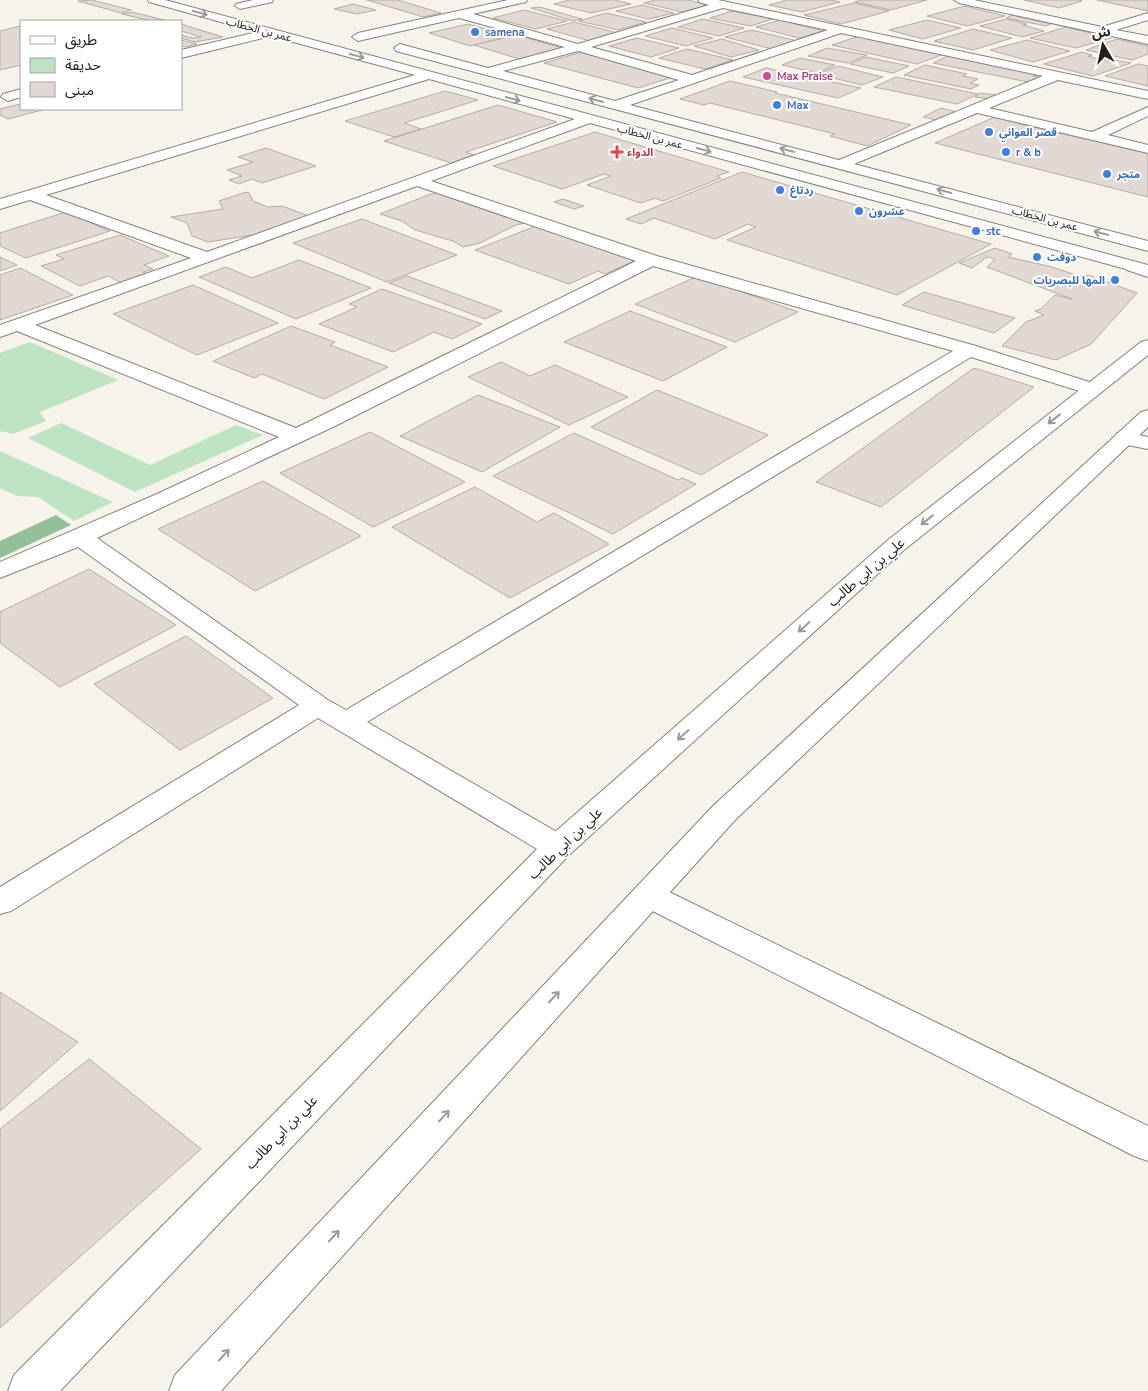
<svg xmlns="http://www.w3.org/2000/svg" width="1148" height="1391" font-family="'Nunito Sans','Noto Sans Arabic',sans-serif">
	<style>
		.green { fill: #bde3c2 }
		.forest { fill: #93c099 }
		.building { fill: #e2d9d4; stroke: #b4aba6 }
		.lines { fill: none; stroke-linecap: round; stroke-linejoin: round }
		.minor-casing { stroke: #85827a; stroke-width: 2 }
		.major-casing { stroke: #85827a; stroke-width: 2 }
		.minor { fill: #fff; fill-rule: evenodd }
		.major { fill: #fff; fill-rule: evenodd }
		.oneway { stroke: #9b9b99 }
		.shop-dot { fill: #3f7fe0; stroke: #fff; stroke-width: 2 }
		.hotel-dot { fill: #d1479c; stroke: #fff; stroke-width: 2 }
		.health-dot { fill: #e0444e; stroke: #fff; stroke-width: 2 }
		.labels { text-anchor: middle; stroke-width: 4; stroke-linejoin: round; paint-order: stroke }
		.far-street-label { font-size: 11px; fill: #21201d; stroke: #fff }
		.far-shop-label { font-size: 11px; font-weight: bold; fill: #366cbe; stroke: #fff; text-anchor: start }
		.far-hotel-label { font-size: 11px; font-weight: bold; fill: #b23c85; stroke: #fff; text-anchor: start }
		.far-health-label { font-size: 11px; font-weight: bold; fill: #be3a42; stroke: #fff; text-anchor: start }
		.street-label { font-size: 14px; fill: #21201d; stroke: #fff }
	</style>
	<rect width="100%" height="100%" fill="#f6f3ea"/>
	<g class="green">
		<path d="M30,342l88,38 -78,32 6,9 -33,13 -13,-3v-78z"/>
		<path d="M61,423l89,42 86,-40 27,10 -128,57 -107,-54z"/>
		<path d="M0,451l113,51 -39,19 -36,-24 -21,-1 -17,-8z"/>
	</g>
	<path class="forest" d="M56,515l15,10 -71,33v-17z"/>
	<g class="building">
		<path d="M92,0l39,10 -10,3 -43,-12z"/>
		<path d="M367,0h31l43,13 -18,4z"/>
		<path d="M569,0h46l16,4 -40,9 -37,-9z"/>
		<path d="M655,0h33l21,5 -27,7 -38,-9z"/>
		<path d="M787,0h43l10,2 -38,10 -33,-7z"/>
		<path d="M861,0h66l-36,10 -36,-8z"/>
		<path d="M1024,0h55l3,1 -23,7z"/>
		<path d="M1097,0h51v11z"/>
		<path d="M854,3l35,8 -48,13 -37,-9z"/>
		<path d="M353,4l23,6 -19,4 -23,-5z"/>
		<path d="M642,5l32,8 -26,6 -32,-8z"/>
		<path d="M965,6l40,10 -38,10 -40,-10z"/>
		<path d="M540,7l42,12 -9,2 -42,-13z"/>
		<path d="M524,10l43,11 -31,8 -43,-11z"/>
		<path d="M732,11l41,8 -23,7 -40,-8z"/>
		<path d="M132,12l32,8 -12,1 -30,-7z"/>
		<path d="M606,13l40,9 -28,8 -39,-9z"/>
		<path d="M1015,14l40,8 -9,4 -40,-8z"/>
		<path d="M703,19l41,9 -25,8 -41,-9z"/>
		<path d="M1007,19l20,5 -4,1 21,6 -22,6 -42,-11z"/>
		<path d="M780,20l43,11 -24,7 -43,-11z"/>
		<path d="M927,20l34,8 -38,11 -34,-9z"/>
		<path d="M574,22l44,11 -28,8 -43,-12z"/>
		<path d="M181,24l42,13 -28,5 -14,-4v-3l12,3 8,-1 -20,-6z"/>
		<path d="M468,24l42,12 -40,10 -41,-13z"/>
		<path d="M20,26l1,39 -21,5v-39z"/>
		<path d="M1066,27l45,11 -35,10 -46,-10z"/>
		<path d="M672,28l41,10 -27,8 -41,-10z"/>
		<path d="M973,29l39,9 -39,12 -39,-9z"/>
		<path d="M751,30l47,11 -26,8 -47,-12z"/>
		<path d="M517,35l45,13 -43,11 -45,-14z"/>
		<path d="M859,36l85,18 -27,10 -85,-19z"/>
		<path d="M637,38l42,10 -28,9 -42,-11z"/>
		<path d="M722,39l37,11 -28,7 -37,-11z"/>
		<path d="M1117,39l31,7v8l-16,6 -46,-10z"/>
		<path d="M181,40l16,4 -12,3 -4,-1z"/>
		<path d="M1027,40l43,11 -37,11 -43,-12z"/>
		<path d="M827,48l40,7 -19,8 -40,-7z"/>
		<path d="M687,49l46,11 -28,9 -46,-11z"/>
		<path d="M582,52l94,24 -38,12 -94,-25z"/>
		<path d="M1082,52l10,3 -4,1 22,6 5,-2 16,3 -38,13 -49,-12z"/>
		<path d="M948,56l90,18 -5,2 5,1 -10,5 -95,-19z"/>
		<path d="M866,57l43,9 -16,7 -43,-9z"/>
		<path d="M800,58l35,7 -18,8 -35,-8z"/>
		<path d="M1138,64l10,2v20l-43,-10z"/>
		<path d="M925,65l42,9 -4,2 15,3 -8,4 9,2 -8,4 -67,-14z"/>
		<path d="M838,66l45,11 -21,8 -45,-11z"/>
		<path d="M766,68l95,20 -23,10 -95,-21z"/>
		<path d="M896,77l82,17 -21,10 -83,-17z"/>
		<path d="M730,81l47,11 -2,1 136,32 -44,21 -37,-10 5,-2 -125,-31 -6,2 -24,-6z"/>
		<path d="M445,91l33,9 -74,23 17,6 -27,8 -49,-16z"/>
		<path d="M980,93l15,2 -5,4 -15,-2z"/>
		<path d="M21,104v5h25l-38,10 -8,-4v-6z"/>
		<path d="M498,105l59,17 -91,30 8,3 -23,8 -67,-22z"/>
		<path d="M941,108l16,4 -17,9 -17,-4z"/>
		<path d="M995,117l153,36v44l-213,-54z"/>
		<path d="M595,132l134,40 -12,4 4,2 -58,23 -8,-3 -14,5 -54,-18 24,-9 -7,-2 -42,15 -69,-23z"/>
		<path d="M266,148l50,18 -54,17 -10,-4 -13,5 -10,-4 13,-4 -15,-6 26,-8 -15,-5z"/>
		<path d="M742,172l249,72 -94,51 -170,-55 29,-13 -8,-3 -33,15 -61,-21 -13,6 -15,-5z"/>
		<path d="M445,191l84,31 -13,3 -36,18 -17,4 -10,-6 -38,-11 -13,-9 -22,-7 48,-19z"/>
		<path d="M246,192l3,1 4,8 15,6 14,-1 27,10 -56,19 -45,7 -16,-6 -5,-13 -16,-6 52,-8 -4,-8z"/>
		<path d="M563,199l21,7 -10,3 -20,-7z"/>
		<path d="M66,212l44,19 -84,27 -26,-12v-13z"/>
		<path d="M362,219l95,36 -70,27 -94,-39z"/>
		<path d="M541,224l100,34 -36,16 -7,-3 -29,13 -94,-34z"/>
		<path d="M120,235l49,21 -25,9 9,4 -10,3 6,3 -25,9 -16,-8 -28,10 -39,-20 23,-7 -8,-4z"/>
		<path d="M995,248l17,6 -4,3 44,10 27,9 4,-1 8,1 46,17 -46,51 -35,16 -54,-14 24,-24 18,-7 -9,-4 6,-2 14,-14 17,4 -85,-32 8,-8 -8,-2 -15,11 -13,-5z"/>
		<path d="M0,257l17,8 -17,6z"/>
		<path d="M299,260l72,28 -75,31 -97,-42 27,-10 26,11z"/>
		<path d="M20,268l53,27 -73,25v-45z"/>
		<path d="M407,276l95,35 -17,8 -96,-36z"/>
		<path d="M698,276l100,36 -63,30 -100,-38z"/>
		<path d="M193,285l85,38 -81,32 -84,-41z"/>
		<path d="M382,289l100,35 -30,15 -18,-7 -41,20 -74,-28 38,-17 -8,-3z"/>
		<path d="M924,292l91,26 -21,15 -92,-28z"/>
		<path d="M630,311l97,36 -64,34 -99,-39z"/>
		<path d="M291,326l44,16 -5,3 58,22 -64,32 -62,-25 -8,4 -41,-17z"/>
		<path d="M501,362l29,14 25,-11 73,32 -59,28 -101,-48z"/>
		<path d="M974,368l60,19 -153,120 -65,-25z"/>
		<path d="M657,390l111,45 -67,40 -110,-48z"/>
		<path d="M478,395l82,32 -78,45 -82,-36z"/>
		<path d="M370,432l95,50 -92,45 -93,-54z"/>
		<path d="M574,433l104,47 4,-2 14,6 -83,50 -120,-58z"/>
		<path d="M263,481l98,55 -106,55 -97,-62z"/>
		<path d="M475,487l62,35 17,-9 55,31 -99,54 -118,-71z"/>
		<path d="M89,569l87,56 -116,62 -60,-44v-31z"/>
		<path d="M186,636l87,62 -93,52 -86,-66z"/>
		<path d="M0,992l78,50 -78,69z"/>
		<path d="M89,1059l112,90 -201,179v-199z"/>
	</g>
	<g class="lines">
		<defs>
			<g id="minor">
				<path d="M148,0h17l983,265v10l-558,-152 -159,58 226,75 319,90 123,39 3,4 -3,4 -7,2 -121,-38 -604,365 202,117 5,8 -5,8 -11,3 -11,-3 -229,-137 -307,193 -11,3v-27l299,-182 -221,-158 -78,31v-16l157,-68 122,-57 -262,-106 -17,6v-12l191,-67 -161,-58 -30,9v-10l415,-124 -144,-39 -90,22v-8l76,-18 -108,-30zM429,79l146,40 -368,133 -161,-57zM417,186l219,75 -340,167 -261,-103zM653,266l300,85 -607,359 -18,-10 -231,-162 238,-112z"/>
				<path d="M253,0h20l-1,2 -32,7 -5,-3 1,-2z"/>
				<path d="M508,0h19l-1,2 -53,12 105,30 131,-39 -10,-3 -1,-2h20l430,91v8l-90,-19 -69,28 103,24 56,-25v9l-40,19 40,10v8l-171,-40 -123,51 294,77v10l-752,-200 -2,-3 6,-4 88,24 77,-21 -106,-29 -101,23 -6,-4 6,-4zM723,8l105,22 -136,45 -101,-28zM841,33l202,43 -204,84 -209,-55zM578,51l101,29 -64,21 -112,-30z"/>
				<path d="M954,0h20l128,27 46,-14v7l-32,10 32,6v8l-189,-41z"/>
				<path d="M21,89v8l-13,4 -7,-4 2,-3z"/>
				<path d="M1125,432l23,5v12l-31,-6 -3,-5 3,-5z"/>
				<path d="M648,883l11,4 489,239v35l-14,-5 -497,-253 -5,-8 5,-8z"/>
			</g>
			<g id="major">
				<path d="M1133,261l15,5v11l-21,-7 -3,-4 3,-4z"/>
				<path d="M1148,340v15l-244,195 -335,305 -509,536h-52l6,-16 533,-536 341,-299 253,-198z"/>
				<path d="M1148,410v17l-413,393 -514,571h-52l6,-16 538,-569 428,-394z"/>
			</g>
		</defs>
		<use href="#minor" class="minor-casing"/>
		<use href="#major" class="major-casing"/>
		<use href="#minor" class="minor"/>
		<use href="#major" class="major"/>
	</g>
	<defs><path id="oneway-shaft" d="M-6 0H5M1.5-3L5.5 0L1.5 3" fill="none" stroke-width="1.6" stroke-linecap="round" stroke-linejoin="round" transform="scale(1.25)"/></defs>
	<g class="oneway">
		<use href="#oneway-shaft" transform="translate(200 13) rotate(15)"/>
		<use href="#oneway-shaft" transform="translate(357 56) rotate(15)"/>
		<use href="#oneway-shaft" transform="translate(513 99) rotate(15)"/>
		<use href="#oneway-shaft" transform="translate(596 100) rotate(-165)"/>
		<use href="#oneway-shaft" transform="translate(704 150) rotate(15)"/>
		<use href="#oneway-shaft" transform="translate(787 150) rotate(-165)"/>
		<use href="#oneway-shaft" transform="translate(944 191) rotate(-165)"/>
		<use href="#oneway-shaft" transform="translate(1101 233) rotate(-165)"/>
		<use href="#oneway-shaft" transform="translate(1054 419) rotate(142)"/>
		<use href="#oneway-shaft" transform="translate(927 520) rotate(142)"/>
		<use href="#oneway-shaft" transform="translate(804 627) rotate(138)"/>
		<use href="#oneway-shaft" transform="translate(683 735) rotate(138)"/>
		<use href="#oneway-shaft" transform="translate(554 997) rotate(-47)"/>
		<use href="#oneway-shaft" transform="translate(444 1116) rotate(-47)"/>
		<use href="#oneway-shaft" transform="translate(334 1236) rotate(-47)"/>
		<use href="#oneway-shaft" transform="translate(224 1355) rotate(-47)"/>
	</g>
	<g class="shop-dot">
		<circle cx="475" cy="32" r="5"/>
		<circle cx="777" cy="105" r="5"/>
		<circle cx="989" cy="132" r="5"/>
		<circle cx="1006" cy="152" r="5"/>
		<circle cx="1107" cy="174" r="5"/>
		<circle cx="780" cy="190" r="5"/>
		<circle cx="859" cy="211" r="5"/>
		<circle cx="976" cy="231" r="5"/>
		<circle cx="1037" cy="257" r="5"/>
		<circle cx="1115" cy="280" r="5"/>
	</g>
	<circle class="hotel-dot" cx="767" cy="76" r="5"/>
	<path class="health-dot" d="M614.5 144.5h5v5h5v5h-5v5h-5v-5h-5v-5h5z"/>
	<g class="labels">
		<g class="far-street-label">
			<text transform="translate(259 29) rotate(15)" y="4">عمر بن الخطاب</text>
			<text transform="translate(650 136) rotate(15)" y="4">عمر بن الخطاب</text>
			<text transform="translate(1045 218) rotate(15)" y="4">عمر بن الخطاب</text>
		</g>
		<g class="far-shop-label">
			<text x="485" y="36">samena</text>
			<text x="787" y="109">Max</text>
			<text x="999" y="136">قصر العواني</text>
			<text x="1016" y="156">r &amp; b</text>
			<text x="1117" y="178">متجر</text>
			<text x="790" y="194">ردتاغ</text>
			<text x="869" y="215">عشرون</text>
			<text x="986" y="235">stc</text>
			<text x="1047" y="261">دوفت</text>
			<text x="1105" y="284" text-anchor="end">المها للبصريات</text>
		</g>
		<g class="far-hotel-label">
			<text x="777" y="80">Max Praise</text>
		</g>
		<g class="far-health-label">
			<text x="627" y="156">الدواء</text>
		</g>
		<g class="street-label">
			<text transform="translate(866 572) rotate(-41)" y="5">علي بن ابي طالب</text>
			<text transform="translate(565 843) rotate(-44)" y="5">علي بن ابي طالب</text>
			<text transform="translate(281 1132) rotate(-46)" y="5">علي بن ابي طالب</text>
		</g>
	</g>
	<rect x="20" y="20" width="162" height="90" fill="#ffffff" stroke="#a6a6a5"/>
	<rect x="30" y="36" width="25" height="8" fill="#ffffff" stroke="#a6a6a5"/>
	<text x="65" y="45" font-size="15" fill="#21201d">طريق</text>
	<rect x="30" y="58" width="25" height="15" fill="#bde3c2" stroke="#a6a6a5"/>
	<text x="65" y="70" font-size="15" fill="#21201d">حديقة</text>
	<rect x="30" y="82" width="25" height="15" fill="#e2d9d4" stroke="#a6a6a5"/>
	<text x="65" y="95" font-size="15" fill="#21201d">مبنى</text>
	<g transform="translate(1103 45) rotate(351)" stroke="#ffffff" stroke-width="4" paint-order="stroke">
	<path d="M0-4L9 19L0 12L-9 19Z" fill="#21201d"/>
	<text y="-8" font-size="14" font-weight="bold" text-anchor="middle" fill="#21201d">ش</text>
	</g>
</svg>
